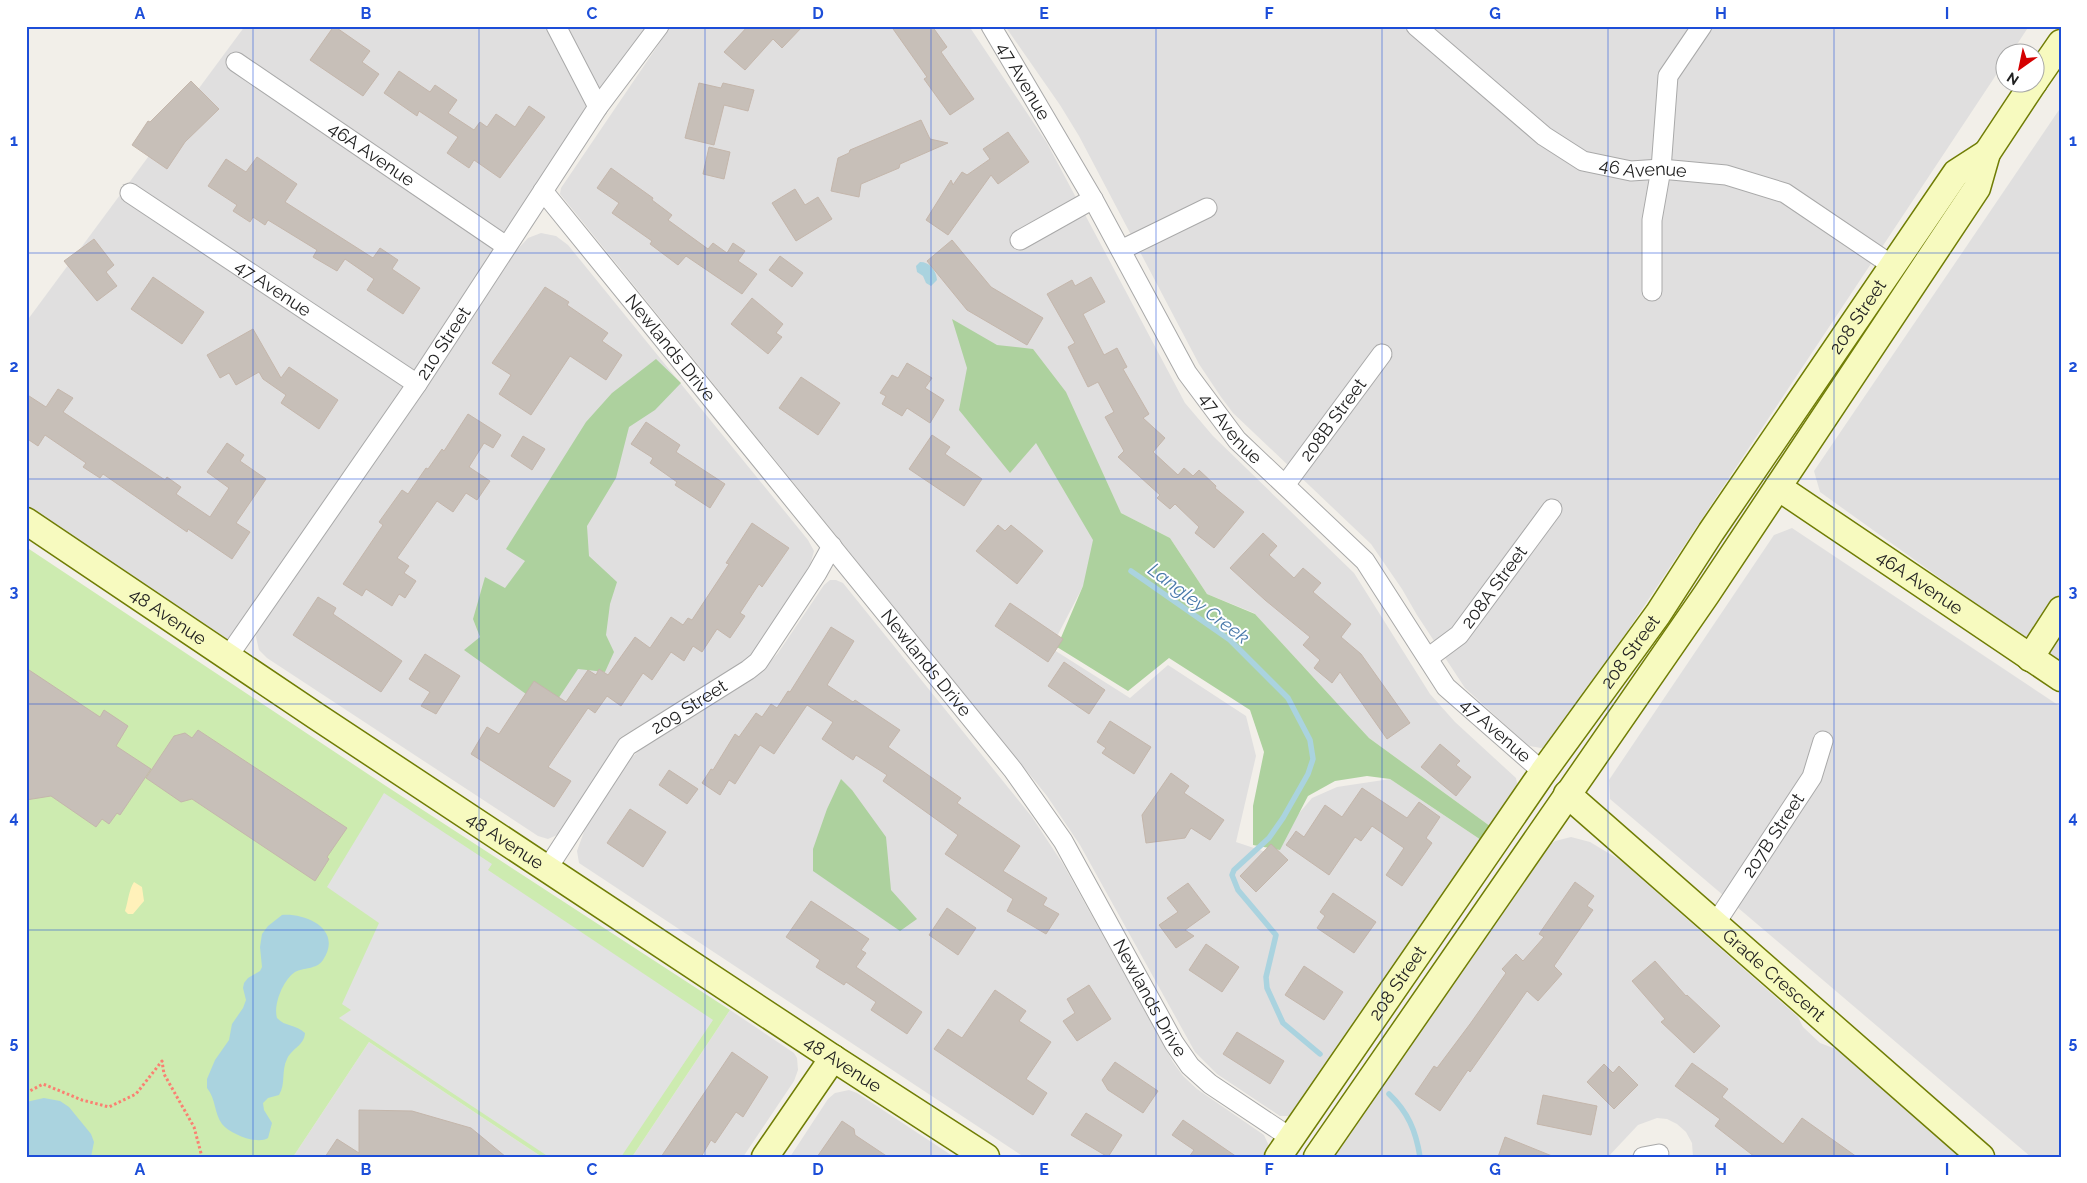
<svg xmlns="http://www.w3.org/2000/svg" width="2087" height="1183" font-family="Raleway,sans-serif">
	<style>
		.residential { fill: #e0dfdf }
		.grass { fill: #cdebb0 }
		.forest { fill: #add19e }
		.sand { fill: #fff1ba }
		.parking { fill: #e2e2e2 }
		.water { fill: #aad3df }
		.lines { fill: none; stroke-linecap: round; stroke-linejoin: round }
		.stream { stroke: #aad3df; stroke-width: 5.5 }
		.building { fill: #c7bfb8; stroke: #c4b6ab }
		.street-casing { stroke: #a9a9a9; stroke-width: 21 }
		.secondary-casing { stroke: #707d05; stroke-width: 29 }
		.path { stroke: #fa8072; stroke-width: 3; stroke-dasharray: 2.5 2.5; stroke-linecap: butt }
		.street { stroke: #fff; stroke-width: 19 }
		.secondary { stroke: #f7fabf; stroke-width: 26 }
		.grid { fill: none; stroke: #1d4ed8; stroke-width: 1; stroke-opacity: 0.55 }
		.labels { text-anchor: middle; stroke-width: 4; stroke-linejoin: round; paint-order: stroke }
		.street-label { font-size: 18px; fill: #222; stroke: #fff }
		.water-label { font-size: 19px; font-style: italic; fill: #4a7aab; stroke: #fff }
		.neatline { fill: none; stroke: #1d4ed8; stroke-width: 2 }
		.grid-label { font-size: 16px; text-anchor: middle; font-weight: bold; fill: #1d4ed8 }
	</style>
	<rect width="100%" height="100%" fill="#f2efe9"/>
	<g class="residential">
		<path d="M245,26h413l-432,624 -200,-132v-196z"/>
		<path d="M671,26h298l78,117 138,260 28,33 141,137 76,121 25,28 61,56 2,10 -24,41 -125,-91 -115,-125 -47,-19 -37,-56 -49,-25 -70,135 79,50 38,-33 78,51 10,40 -20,86 30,10 46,-54 25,-11 53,-8 94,63 -192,274h-12l-63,-42 -22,-22 -115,-207 -33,-49 -487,-602 1,-6z"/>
		<path d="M1005,26h1024l-17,26h-8v11l-448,676 -9,8 -6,1 -11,-2 -5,-3 -60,-55 -48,-73 -15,-26 -31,-45 -138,-131 -12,-16 -22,-33 -120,-228 -19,-31z"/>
		<path d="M2061,107v558l-241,-173 -6,-21z"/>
		<path d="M541,233l15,3 12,9 240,295 6,11 -3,11 -17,32 -43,62 -13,10 -117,71 -60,93 -4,5 -9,4 -10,-3 -271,-178 -8,-8 -3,-13 1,-7 13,-22 246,-357 12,-13z"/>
		<path d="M1792,528l269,179v450h-30l-421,-358 -1,-19 165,-245z"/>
		<path d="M830,580h6l7,3 189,234 31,47 110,198 10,14 14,13 67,46 5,11 -3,11h-242l-445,-294 -2,-12 8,-22 42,-67 17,-16 22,-15 95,-59 17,-19 46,-68z"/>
		<path d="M1571,837l19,5 30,18 178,157 5,10 17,16 16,6 125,108h-268l-1,-14 -6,-11 -9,-8 -10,-5 -10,-1 -19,7 -30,32h-276l212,-307 11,-9z"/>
		<path d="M730,1010l64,43 3,5 1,12 -4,11 -51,76h-111z"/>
		<path d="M369,1042l173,115h-249z"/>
		<path d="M849,1090l8,3 97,64h-164l38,-58 7,-6z"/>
	</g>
	<path class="grass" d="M26,547l360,239 344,224 -98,147h-90l-173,-115 -76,115h-267z"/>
	<g class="forest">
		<path d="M952,319l45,26 36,4 33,43 55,121 49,25 37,56 48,20 114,124 125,91 -10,13 -94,-63 -23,-3 -32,5 -27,15 -28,54 -27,-5v-39l11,-54 -14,-42 -81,-52 -41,33 -71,-44 26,-61 10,-46 -57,-97 -26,30 -51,-63 8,-42z"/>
		<path d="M656,359l25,24 -26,27 -26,17 -13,51 -29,48 2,30 28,26 -7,22 -4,31 8,17 -9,20 -27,-3 -28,42 -86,-61 16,-13 -7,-18 12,-42 20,11 20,-27 -19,-12 80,-127 26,-29z"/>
		<path d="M841,779l11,11 34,47 5,53 26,29 -17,12 -87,-60v-22l14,-40z"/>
	</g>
	<path class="sand" d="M134,882l8,5 2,14 -11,13h-5l-3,-3c3,-9 4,-22 9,-29z"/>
	<path class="parking" d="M384,793l108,71 -4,6 225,150 -92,137h-72l-210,-139 12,-8 -9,-6 37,-81 -52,-36z"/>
	<g class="water">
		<path d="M920,262c10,0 16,8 17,18l-6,6 -5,-3 -3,-7 -6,-4 -1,-6z"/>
		<path d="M282,915c25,-2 61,15 41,45 -7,10 -19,7 -28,12 -12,8 -22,33 -18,46 8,9 19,6 28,15 -1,13 -13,15 -18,26 -6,12 -1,25 -8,36l-11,3 -5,5 1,7 8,13 -4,15c-11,7 -38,-4 -46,-14 -8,-11 -6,-25 -15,-36v-9l8,-19 14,-20 3,-16 11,-16 3,-8 -3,-12 1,-5 4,-5 12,-7 2,-4 -2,-20 2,-13 6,-8z"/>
		<path d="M44,1098l16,3 9,6 22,27 3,8 -3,15h-65v-55z"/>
	</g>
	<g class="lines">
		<g class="stream">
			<path d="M1131,571l99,69 58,58 22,42 3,19 -5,15 -25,44 -14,20 -35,32 -2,5 6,15 38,45 -10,42 1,11 16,35 37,31"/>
			<path d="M1389,1094c19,18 27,37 31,63"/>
		</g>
	</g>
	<g class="building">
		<path d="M334,26l36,25 -8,11 17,12 -16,22 -53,-36z"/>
		<path d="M748,26h55l-21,22 -9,-9 -28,31 -21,-18z"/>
		<path d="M891,26h41l15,21 -6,5 33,47 -24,16 -26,-36 3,-2z"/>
		<path d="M399,71l31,21 5,-7 22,15 -9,13 26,17 6,-8 7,5 9,-13 19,13 14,-21 16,11 -45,61 -26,-18 -5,8 -22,-15 11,-16 -39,-26 -2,5 -33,-23z"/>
		<path d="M191,81l28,28 -34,33 -18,27 -35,-24 16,-24 2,1z"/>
		<path d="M699,83l22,5 2,-5 31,7 -6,21 -24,-6 -10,40 -29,-7z"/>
		<path d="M921,120l9,19 18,4 -48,21 -1,4 -38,16 -2,13 -28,-6 7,-33 11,-5 1,-3z"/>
		<path d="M1008,132l21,30 -31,22 -7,-9 -43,60 -22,-15 25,-40 2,5 9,-13 5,3 23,-16 -7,-10z"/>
		<path d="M709,147l21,5 -6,27 -21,-5z"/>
		<path d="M257,157l40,27 -12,18 88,56 7,-10 18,12 -6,9 28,19 -17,26 -36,-24 7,-11 -29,-20 -8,12 -24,-14 4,-7 -49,-30 -3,5 -12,-8 -3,5 -17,-11 4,-6 -29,-19 18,-27 20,13z"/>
		<path d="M611,168l42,30 -1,2 20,15 -4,5 40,29 5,-6 14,10 6,-10 12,8 -7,10 19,13 -15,20 -56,-38 -8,9 -28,-21 2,-3 -40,-28 7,-10 -22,-15z"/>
		<path d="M795,189l10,16 13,-8 14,22 -36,22 -24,-38z"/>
		<path d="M94,239l20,26 -8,7 11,14 -20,15 -33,-40z"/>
		<path d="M952,240l39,47 52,31 -16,27 -60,-35 -40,-49z"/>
		<path d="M780,256l23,17 -11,14 -23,-17z"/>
		<path d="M153,277l51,35 -22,32 -51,-35z"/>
		<path d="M1091,277l14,25 -22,12 21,41 13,-7 10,19 -4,2 26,45 -6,4 22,20 -12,14 25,23 6,-7 9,8 6,-6 17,16 -1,2 29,24 -30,36 -19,-15 4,-6 -24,-23 -5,5 -13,-11 3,-3 -42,-38 6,-6 -19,-34 9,-5 -16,-30 -10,5 -20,-40 7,-4 -28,-49 25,-14 3,6z"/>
		<path d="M545,287l24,15 -2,3 41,28 -6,8 20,14 -16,25 -36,-24 -39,59 -32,-21 12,-19 -19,-12z"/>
		<path d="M752,298l31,26 -7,9 6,4 -14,17 -37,-30z"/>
		<path d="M253,329l28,49 8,-11 49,33 -19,29 -38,-26 5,-8 -23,-16 -4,-7 -23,13 -7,-12 -9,5 -13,-23z"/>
		<path d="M907,363l25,15 -7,10 19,12 -14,23 -23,-15 -5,8 -20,-12 4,-8 -6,-3 12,-18 6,3z"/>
		<path d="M801,377l39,26 -22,32 -39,-27z"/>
		<path d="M58,389l15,9 -10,14 102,68 2,-3 14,10 -5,7 34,23 19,-29 -22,-16 20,-29 17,12 -4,6 26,18 -30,44 14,9 -18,27 -44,-30 -1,3 -84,-58 -3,4 -17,-11 3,-4 -41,-28 -7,11 -12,-8v-44l20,13z"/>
		<path d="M468,414l33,21 -8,13 -9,-5 -15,24 21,14 -13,19 -11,-7 -13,19 -16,-11 -40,57 12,8 -5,7 12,8 -11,17 -6,-4 -7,12 -26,-17 -4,7 -19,-12 40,-59 -4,-3 23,-32 6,4 18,-26 2,1 14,-20 2,2z"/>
		<path d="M646,422l34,23 -4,7 49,32 -15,24 -35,-23 2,-3 -27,-19 3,-5 -22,-14z"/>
		<path d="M932,435l18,12 -5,7 37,25 -18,27 -55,-37z"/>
		<path d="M523,436l22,13 -13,21 -21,-14z"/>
		<path d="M752,523l37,25 -27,39 -3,-3 -19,29 5,3 -15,22 -13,-9 -15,23 -9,-6 -9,15 -13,-9 -19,28 -9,-7 -22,33 -14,-10 -12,17 -7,-5 -40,59 23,14 -17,26 -83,-53 16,-27 12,7 35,-53 32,21 22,-32 8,5 3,-6 9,6 27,-38 15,11 21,-31 12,8 5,-7 4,2 37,-56 -3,-1z"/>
		<path d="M998,525l7,6 6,-6 32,26 -26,33 -41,-33z"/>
		<path d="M1263,533l14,13 -8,9 25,23 9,-10 18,15 -8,9 38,32 -10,13 20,17 49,69 -23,16 -47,-67 -8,11 -18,-15 6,-8 -17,-15 7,-8 -45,-37 -35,-32z"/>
		<path d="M318,597l18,11 -3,6 69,47 -21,31 -88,-57z"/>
		<path d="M1010,603l53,36 -15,23 -53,-36z"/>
		<path d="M831,627l23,14 -27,44 26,17 2,-2 45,30 -12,17 73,51 -4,5 63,43 -17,25 44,27 -4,7 16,9 -13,20 -39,-23 6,-12 -68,-45 13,-19 -75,-54 4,-6 -31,-20 -3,5 -31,-21 11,-17 -26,-17 -33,49 -14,-9 -25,39 -6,-4 -9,15 -18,-12 9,-14 2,1 22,-36 4,3 17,-24 6,4 9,-13 6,4 11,-17 2,1z"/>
		<path d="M425,654l35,22 -24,38 -15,-8 9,-14 -21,-13z"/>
		<path d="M1064,662l41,28 -16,24 -41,-28z"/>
		<path d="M26,668l74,49 4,-7 24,16 -12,20 35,23 -31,46 -3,-2 -8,11 -7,-5 -6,8 -45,-31 -25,4z"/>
		<path d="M1110,721l41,26 -17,27 -32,-21 4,-5 -9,-6z"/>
		<path d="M198,730l149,98 -20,29 2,2 -14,22 -123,-82 -11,3 -35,-24 28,-42 11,-3 7,5z"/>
		<path d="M1440,744l20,17 -4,4 15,12 -15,19 -35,-29z"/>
		<path d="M669,770l29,19 -11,15 -28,-19z"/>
		<path d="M1171,773l18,13 -5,7 40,27 -14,20 -19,-12 -6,10 -39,5 -4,-28z"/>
		<path d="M1362,788l45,30 12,-16 21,15 -14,21 6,5 -30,43 -16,-11 18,-27 -32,-22 -11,15 -6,-4 -26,38 -43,-30 10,-14 8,6 21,-32 17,12z"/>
		<path d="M630,809l36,23 -23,35 -36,-24z"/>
		<path d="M1271,844l17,16 -32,32 -16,-16z"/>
		<path d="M1575,882l19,14 -7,10 6,4 -39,56 8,8 -24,27 -11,-10 -57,81 -2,-2 -28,41 -25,-17 19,-28 3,2 33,-44 36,-51 -4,-4 14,-15 7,7 21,-24 -5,-3z"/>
		<path d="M1188,883l22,29 -25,18 9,6 -18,12 -17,-23 19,-13 -11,-14z"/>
		<path d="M1333,893l43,29 -22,31 -37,-25 8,-12 -5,-4z"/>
		<path d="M811,901l58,38 -8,11 5,3 -10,14 66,45 -15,22 -36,-24 5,-8 -30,-20 -2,3 -28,-18 4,-7 -34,-23z"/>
		<path d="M947,908l29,20 -18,27 -29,-20z"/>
		<path d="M1206,944l33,23 -17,25 -33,-22z"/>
		<path d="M1655,961l31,35 1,-1 33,31 -26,27 -33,-31 4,-3 -33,-38z"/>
		<path d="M1304,966l39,26 -19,28 -39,-25z"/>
		<path d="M1089,985l22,34 -34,22 -14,-20 12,-8 -8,-14z"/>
		<path d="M995,990l31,21 -7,10 32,21 -25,37 21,14 -14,22 -99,-66 14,-20 14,9z"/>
		<path d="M1237,1032l47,29 -14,23 -47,-30z"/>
		<path d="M732,1052l36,25 -25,40 -7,-5 -21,31 -4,-3 -10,17h-40z"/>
		<path d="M1115,1062l43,29 -15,22 -35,-23 -6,-10z"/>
		<path d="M1692,1063l36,26 -6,8 61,47 19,-26 55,39h-102l-40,-31 5,-7 -45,-33z"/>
		<path d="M1604,1064l9,9 6,-7 19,19 -24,24 -27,-27z"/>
		<path d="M1543,1095l54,11 -6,29 -54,-11z"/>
		<path d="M359,1110l53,1 59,17 35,29h-181l12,-18 22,14z"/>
		<path d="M1086,1113l36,22 -14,22 -37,-22z"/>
		<path d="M1183,1120l54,37h-48l5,-7 -22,-15z"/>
		<path d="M842,1121l12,8 1,6 33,22h-71z"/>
		<path d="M1505,1137l47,19v1h-54z"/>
	</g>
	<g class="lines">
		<defs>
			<g id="street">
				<path d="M556,26l42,81"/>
				<path id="s1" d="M991,26l102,173 94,174 50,67 128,121 81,126 97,85"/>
				<path id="s2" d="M1416,26l128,110 39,25 48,10 30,-2 65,6 59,18 108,73"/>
				<path id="s3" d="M236,62l270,184"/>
				<path id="s4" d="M543,191l470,579 50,71 111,202 16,23 20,18 81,54"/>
				<path id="s5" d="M130,193l287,191"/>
				<path d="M1020,240l73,-41"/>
				<path d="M1121,250l86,-42"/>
				<path d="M1652,291v-71l9,-51 7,-93 34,-50"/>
				<path id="s6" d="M1285,485l97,-131"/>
				<path id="s7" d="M227,658l190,-274 181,-277 61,-81"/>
				<path id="s8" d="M1428,658l31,-23 93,-126"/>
				<path id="s9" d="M547,869l80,-123 121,-76 10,-8 59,-89 15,-27"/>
				<path id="s10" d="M1715,924l97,-147 11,-36"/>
				<path d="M1643,1157l16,-3"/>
			</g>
			<g id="secondary">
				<path d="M2034,82l27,-39"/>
				<path id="s11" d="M1778,487l283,191"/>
				<path id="s12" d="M26,521l290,195 517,342 153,99"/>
				<path d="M2030,658l31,-48"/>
				<path id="s13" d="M1567,794l414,363"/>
				<path d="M765,1157l68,-99"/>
				<path id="s14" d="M1278,1157l265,-385 115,-158 53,-82 245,-359 31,-20"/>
				<path d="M1317,1157l389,-562 271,-407 10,-35 47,-71"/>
			</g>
		</defs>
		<use href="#street" class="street-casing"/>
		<use href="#secondary" class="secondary-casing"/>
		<path class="path" d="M26,1093l17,-9 39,16 27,7 27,-13 26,-33 2,13 30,53 8,30"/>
		<use href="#street" class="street"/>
		<use href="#secondary" class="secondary"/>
	</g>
	<path class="grid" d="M253,26v1131M479,26v1131M705,26v1131M931,26v1131M1156,26v1131M1382,26v1131M1608,26v1131M1834,26v1131M26,253h2035M26,479h2035M26,704h2035M26,930h2035"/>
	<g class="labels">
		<g class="street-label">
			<text dy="6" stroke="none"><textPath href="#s1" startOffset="64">47 Avenue</textPath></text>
			<text dy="6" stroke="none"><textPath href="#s3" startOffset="164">46A Avenue</textPath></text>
			<text dy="6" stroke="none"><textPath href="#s2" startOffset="276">46 Avenue</textPath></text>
			<text dy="6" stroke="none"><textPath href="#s5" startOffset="172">47 Avenue</textPath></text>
			<text dy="6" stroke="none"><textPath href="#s14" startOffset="1021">208 Street</textPath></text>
			<text dy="6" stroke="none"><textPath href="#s7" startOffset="382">210 Street</textPath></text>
			<text dy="6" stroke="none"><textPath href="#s4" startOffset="202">Newlands Drive</textPath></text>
			<text dy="6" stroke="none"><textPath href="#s6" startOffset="81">208B Street</textPath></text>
			<text dy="6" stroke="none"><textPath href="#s1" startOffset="469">47 Avenue</textPath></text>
			<text dy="6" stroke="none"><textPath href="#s11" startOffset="171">46A Avenue</textPath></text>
			<text dy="6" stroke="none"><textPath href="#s8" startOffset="98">208A Street</textPath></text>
			<text dy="6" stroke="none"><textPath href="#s12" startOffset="171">48 Avenue</textPath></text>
			<text dy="6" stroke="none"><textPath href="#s14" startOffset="616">208 Street</textPath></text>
			<text dy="6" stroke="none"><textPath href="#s4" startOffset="608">Newlands Drive</textPath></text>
			<text dy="6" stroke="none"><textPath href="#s9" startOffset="220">209 Street</textPath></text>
			<text dy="6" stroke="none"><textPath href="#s1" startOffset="874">47 Avenue</textPath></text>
			<text dy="6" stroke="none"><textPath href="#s10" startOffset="106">207B Street</textPath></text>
			<text dy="6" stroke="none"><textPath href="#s12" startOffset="576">48 Avenue</textPath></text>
			<text dy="6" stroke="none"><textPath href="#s13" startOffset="275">Grade Crescent</textPath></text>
			<text dy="6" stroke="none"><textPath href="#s14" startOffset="211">208 Street</textPath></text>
			<text dy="6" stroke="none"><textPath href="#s4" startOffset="1012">Newlands Drive</textPath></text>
			<text dy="6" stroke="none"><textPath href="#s12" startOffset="981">48 Avenue</textPath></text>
		</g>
		<g class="water-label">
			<text transform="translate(1199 603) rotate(37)" y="7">Langley Creek</text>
		</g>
	</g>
	<rect width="2087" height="1183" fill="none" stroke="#ffffff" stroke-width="55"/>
	<g transform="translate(2020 68) rotate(213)"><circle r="24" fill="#ffffff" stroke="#a7a7a7"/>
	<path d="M0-4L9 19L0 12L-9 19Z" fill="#d40000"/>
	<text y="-8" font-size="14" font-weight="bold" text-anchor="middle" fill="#222222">N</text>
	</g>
	<rect x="28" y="28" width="2032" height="1128" class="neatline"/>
	<g class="grid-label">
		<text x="140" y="19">A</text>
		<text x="366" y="19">B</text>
		<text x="592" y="19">C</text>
		<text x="818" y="19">D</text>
		<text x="1044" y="19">E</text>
		<text x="1269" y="19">F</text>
		<text x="1495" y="19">G</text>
		<text x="1721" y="19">H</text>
		<text x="1947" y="19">I</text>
		<text x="14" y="146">1</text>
		<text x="2073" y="146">1</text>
		<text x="14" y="372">2</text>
		<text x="2073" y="372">2</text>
		<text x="14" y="597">3</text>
		<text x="2073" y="597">3</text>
		<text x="14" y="823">4</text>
		<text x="2073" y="823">4</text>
		<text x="14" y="1048">5</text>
		<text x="2073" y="1048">5</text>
		<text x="140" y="1175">A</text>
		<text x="366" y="1175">B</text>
		<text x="592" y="1175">C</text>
		<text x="818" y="1175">D</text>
		<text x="1044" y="1175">E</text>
		<text x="1269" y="1175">F</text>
		<text x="1495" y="1175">G</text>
		<text x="1721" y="1175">H</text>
		<text x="1947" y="1175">I</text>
	</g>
</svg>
